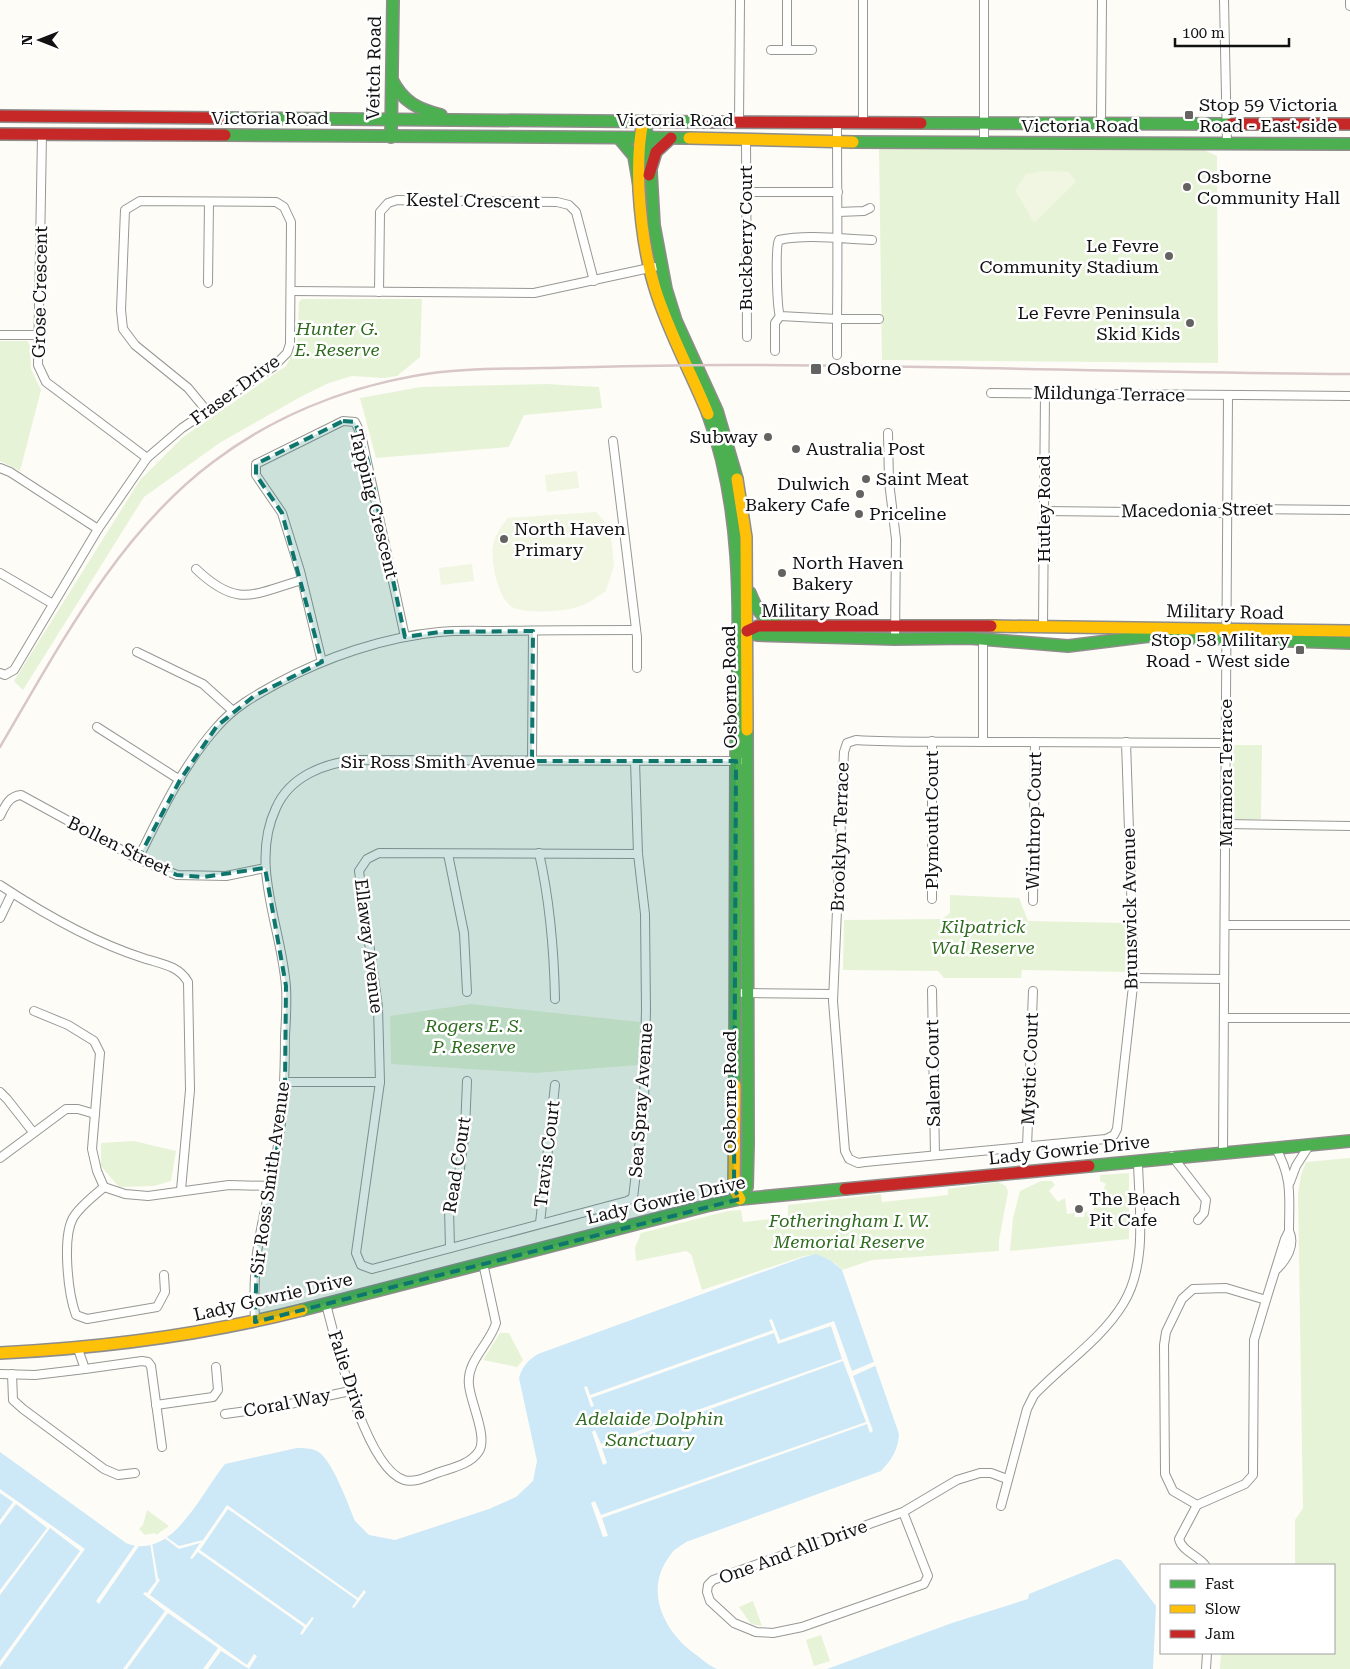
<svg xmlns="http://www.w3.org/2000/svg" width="1350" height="1669" font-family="'Roboto Serif',serif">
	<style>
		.green { fill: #e7f3d7 }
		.pitch { fill: #f0f6e1 }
		.water { fill: #cde8f7 }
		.pier { fill: #fdfcf7 }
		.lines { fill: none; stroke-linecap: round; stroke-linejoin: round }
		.street-casing { stroke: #979795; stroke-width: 10 }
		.fast-casing { stroke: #8e8d8b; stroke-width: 14 }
		.slow-casing { stroke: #8e8d8b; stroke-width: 14 }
		.jam-casing { stroke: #8e8d8b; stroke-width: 14 }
		.street { stroke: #fffffe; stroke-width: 8 }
		.fast { stroke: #4caf50; stroke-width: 11 }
		.slow { stroke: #ffc107; stroke-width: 11 }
		.jam { stroke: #c62828; stroke-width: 11 }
		.rail { stroke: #d9c6c7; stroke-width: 2.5 }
		.marked { fill: #0f766e; fill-opacity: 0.2; stroke: #0f766e; stroke-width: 4; stroke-dasharray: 10 6; stroke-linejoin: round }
		.poi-dot { fill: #646362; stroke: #fff; stroke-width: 2 }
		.labels { text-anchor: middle; stroke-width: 5; stroke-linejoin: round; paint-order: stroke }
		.street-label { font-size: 18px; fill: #111; stroke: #fff }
		.poi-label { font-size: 18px; fill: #111; stroke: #fff; text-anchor: start }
		.park-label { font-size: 18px; font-style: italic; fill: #2f6b1f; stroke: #fff }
	</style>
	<rect width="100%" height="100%" fill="#fdfcf7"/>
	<g class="green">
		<path d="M879,149l325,1 13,6 1,207 -336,-3z"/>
		<path d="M302,299h120l-2,58 -23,19 -13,2 -32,-2 -23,7 -25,12 -83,47 -77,55 -121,193 -9,-9 126,-201 43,-43 103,-71 11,-21 2,-43z"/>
		<path d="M0,341h27l3,4 1,24 10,21 -21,81 -20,-10z"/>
		<path d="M546,384l53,3 3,21 -78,7 -15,32 -133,11 -16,-60 61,-11z"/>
		<path d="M1233,745h29l-1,74h-29z"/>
		<path d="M950,895l69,3 9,23 99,2 2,49 -107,-2 -1,8h-77l-6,-7 -95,-1 1,-50 98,-1 8,-6z"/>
		<path d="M471,1004l169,18 -2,43 -103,8 -144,-9 -1,-48z"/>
		<path d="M134,1141l42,10 -5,30 -17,5 -35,1 -18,-21v-23z"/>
		<path d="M1350,1158v511h-130l1,-16h113v-88h-39v-45l8,-12 -5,-313 3,-20 5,-13z"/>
		<path d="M1129,1173v66l-119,12 3,-33 7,-27 21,-10h11l3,4 -6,6 9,11 7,-4 2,16 7,-1 1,4h9l1,-5 9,-1 -1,-12 5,2 8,-17 -6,-3v-6z"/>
		<path d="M998,1182l8,4 2,6 -9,48v11l-127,9 -30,10c-11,-12 -22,-16 -38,-14l-102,34 -11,-36 -5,-3 -50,10 -1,-13 6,-15 87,-22 13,-1 2,12 45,-5v-12l93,-11 1,8 66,-7v-6z"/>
		<path d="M500,1333h9l14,27 -6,7 -34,-7z"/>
		<path d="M147,1510l22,16 -13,9 -1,-2 -10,2 -6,-6 4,-4z"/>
		<path d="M753,1601l9,25 -11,-2 -12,-17z"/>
		<path d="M821,1635l9,26 -16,5 -8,-26z"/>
	</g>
	<g class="pitch">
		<path d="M1044,171l25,1 7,10 -42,41 -19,-33 11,-16z"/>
		<path d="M577,471l2,17 -32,4 -2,-17z"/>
		<path d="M596,512l14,16 4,37 -8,26c-7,4 -15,11 -23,14 -16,7 -53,9 -69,3 -16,-7 -24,-48 -21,-63 3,-11 8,-19 15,-27z"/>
		<path d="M472,564l2,17 -33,4 -2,-17z"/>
	</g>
	<g class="water">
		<path d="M816,1254l14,6 12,10 57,164c-1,16 -7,25 -18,37l-195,71c-5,4 -12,7 -15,12 -28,35 -8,77 24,100 7,5 14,12 22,15h-717v-217l126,91c46,19 75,-50 99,-79l72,-16c6,0 14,0 20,3 15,8 31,53 38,70l14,14 26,5 94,-31 27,-12 17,-16 4,-20 -18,-83c3,-11 9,-18 19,-24l266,-97z"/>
		<path d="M1116,1559l5,1 35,46 -3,63h-326l125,-46 76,-24 1,-5z"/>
	</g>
	<g class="pier">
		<path d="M772,1319l8,21 54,-19 18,50 24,-10 1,4 -24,11 20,55 -3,2 -3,-9 -265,94 6,18 -5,1 -12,-34 4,-2 6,14 265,-93 -23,-61 -241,87 5,15 -4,2 -11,-33 3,-2 6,14 241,-85 -11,-33 -53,18 -4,-11 -183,65 3,8 -3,1 -7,-20 3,-1 3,9 183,-65 -4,-10z"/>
		<path d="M0,1489l85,60 -85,118v-6l80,-110 -30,-23 -50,67v-5l47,-62 -31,-24 -16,21v-5l13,-18 -13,-9z"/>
		<path d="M227,1505l131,93 6,-8 2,2 -12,16 -2,-1 5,-7 -129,-91 -28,41 106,75 6,-8 2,1 -12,17 -2,-1 4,-7 -106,-75 -6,7 -2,-1 10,-15 -21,6 -16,-12 2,-1 14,10 24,-6z"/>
		<path d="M141,1543l-42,61 -3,-3 40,-57z"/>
		<path d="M152,1543l6,35 2,2 -10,15 97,70 7,-11 3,2 -8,13 -28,-18 -13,18h-5l15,-21 -50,-35 -41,56h-4l42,-58 -22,-17 2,-2 2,1 9,-12 -6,-38z"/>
	</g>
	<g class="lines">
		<defs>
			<g id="street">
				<path d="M787,0v50"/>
				<path d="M1224,0l3,144"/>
				<path d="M1350,0v6"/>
				<path d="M771,50h41"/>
				<path d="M739,122l1,-122"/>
				<path d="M837,122c0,66 1,131 0,197l-57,-3c-3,-7 -5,-70 -1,-76 28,-6 65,-1 93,0"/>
				<path d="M863,122v-122"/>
				<path d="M1101,123l1,-123"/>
				<path d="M42,134l-4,231 8,17 101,76"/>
				<path d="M746,138l1,199"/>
				<path d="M984,143v-143"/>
				<path d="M746,192h92"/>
				<path d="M838,212l26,-1 6,-3"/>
				<path d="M208,283l1,-81"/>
				<path d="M291,291l243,2 120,-26"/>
				<path d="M379,292l1,-80 8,-9 9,-3 160,2 12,3 7,7 18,69"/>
				<path d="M0,335h39"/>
				<path d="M775,351v-28l5,-7"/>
				<path d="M837,355v-36h42"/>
				<path d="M991,393l359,3"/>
				<path d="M888,433l1,49 7,57 -1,100"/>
				<path d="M613,441l24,196v31"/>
				<path d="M0,468l10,4 88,57"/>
				<path d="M1044,511l177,2 7,-4 122,1"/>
				<path d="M196,569c42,40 57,25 106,11"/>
				<path d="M0,573l53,31"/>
				<path d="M1043,626l2,-233"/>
				<path d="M137,652l66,32 30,27"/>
				<path d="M322,662l-22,-91 -18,-58 -26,-38v-11l87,-43 12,1 6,12 44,203"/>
				<path d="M0,673l5,2 9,-5 84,-141 49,-71 35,-30 92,-62 13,-13 3,-9 1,-122 -7,-15 -8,-5 -136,-1 -15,9 -4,100 2,19 12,16 53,43 19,23"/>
				<path d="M97,727l83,53"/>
				<path d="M932,741v158"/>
				<path d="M983,741v-102"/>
				<path d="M1126,742l8,235 -17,152 -3,6 -8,4 -241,23 -7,1 -9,-4 -4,-8 -12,-150 11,-249 3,-9 9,-3c45,3 91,1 137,2 78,0 156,0 233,1"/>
				<path d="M532,761l1,-130"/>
				<path d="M635,761l3,93 7,60 1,95 -2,96 -11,93 -6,3 -255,68 -11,-4 -5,-12 24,-171 -2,-75 -19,-136 8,-12 12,-6 259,1"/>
				<path d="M0,816c5,-10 9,-20 21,-21l117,64 39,16 49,1 39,-8"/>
				<path d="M1226,824l124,2"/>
				<path d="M539,853c11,49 15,96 16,146"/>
				<path d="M448,854l16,79 3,59"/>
				<path d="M138,859c22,-45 45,-94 79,-132 17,-20 39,-32 61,-44 48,-26 107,-46 161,-51 20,-2 41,-1 61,-1 45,-1 90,-1 136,-1"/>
				<path d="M0,885c44,29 93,57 143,73 18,6 35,7 45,24l2,108 -9,100"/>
				<path d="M1033,901l2,-159"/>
				<path d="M0,918l12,-25"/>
				<path d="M1225,925h125"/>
				<path d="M1134,978l90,1"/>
				<path d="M932,990l3,165"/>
				<path d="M743,993l90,1"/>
				<path d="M34,1011l34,14 26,16 6,12 -8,96 5,22 7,16 21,7 23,2 81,-11 42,1"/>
				<path d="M1224,1018h126"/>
				<path d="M285,1082h95"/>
				<path d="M0,1092l7,7 26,33"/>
				<path d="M1027,1147l6,-156"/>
				<path d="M1275,1147c18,31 14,50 14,84 7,14 -3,29 -12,38"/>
				<path d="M1223,1152l5,-757"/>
				<path d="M1172,1156l34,44 -2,13 -6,7"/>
				<path d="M0,1158l66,-49h12l17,5"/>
				<path d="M1290,1182l6,-16 14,-22"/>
				<path d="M104,1187c-10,9 -24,19 -31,31 -11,20 -5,76 3,97l11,4 70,-12 8,-15 -1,-17"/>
				<path d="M540,1223l15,-138"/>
				<path d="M450,1248l-1,-39 11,-41 5,-38 2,-49"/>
				<path d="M1266,1300l-12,40 -1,135 -8,9 -48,21 -24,-14 -8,-17 -1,-129 2,-13 16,-33 11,-10 33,-1 40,12 19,-61 4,-8"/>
				<path d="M326,1304c10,38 39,163 78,176 10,3 23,-3 33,-7 14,-5 33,-8 42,-22 9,-14 -9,-50 -10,-66 -3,-24 21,-41 27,-62l-13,-60"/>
				<path d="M255,1322c-1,-23 -1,-46 2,-69 5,-36 15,-71 21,-108 6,-36 7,-73 7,-109 1,-16 2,-33 1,-49 -4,-59 -37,-122 -10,-179 14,-32 49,-45 80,-48l383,1"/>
				<path d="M85,1369l57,-8 6,1 3,4 11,81"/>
				<path d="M0,1374l35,1 50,-6 -7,-20"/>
				<path d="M12,1374l1,26 10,9 81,60 14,6 17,-2"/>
				<path d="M156,1405l57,-8 5,-7 -2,-23"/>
				<path d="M225,1414l51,-7 74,-16"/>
				<path d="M1197,1505l-18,34c3,12 18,16 26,26"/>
				<path d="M1001,1506l26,-97 7,-14c28,-30 67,-55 89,-91 25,-40 16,-97 15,-142"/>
				<path d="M903,1512l25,64 -4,8 -122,43 -29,6 -17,-1 -22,-9 -24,-22 -3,-9 1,-7 5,-5 190,-68 54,-32 23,-7h11l16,6"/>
				<path d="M1206,1669l1,-16"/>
			</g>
			<g id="fast">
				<path d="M392,80c11,22 26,29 49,35"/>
				<path d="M222,118l485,4"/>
				<path d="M921,123l310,1"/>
				<path d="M646,131l3,7 5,87 12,64 10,32 41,90 20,68"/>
				<path d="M225,135l464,3"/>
				<path d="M391,137l2,-137"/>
				<path d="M619,138l15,18 5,29"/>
				<path d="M853,142l497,2"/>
				<path d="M708,414c41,111 29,233 28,349 -1,107 0,214 -1,322"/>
				<path d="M750,593c6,15 11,25 27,31"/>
				<path d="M747,631l10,4 138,4 74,-1 99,8 81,-10 201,7"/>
				<path d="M1089,1166l261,-25"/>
				<path d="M740,1199l7,-12 1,-43 -1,-414"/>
				<path d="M302,1310l404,-104 34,-7 105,-10"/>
			</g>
			<g id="slow">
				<path d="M643,122c-5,22 -5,45 -4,68 2,33 6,66 16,98 13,43 36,84 53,126"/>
				<path d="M689,138l164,4"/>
				<path d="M737,479l9,58 1,193"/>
				<path d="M991,626l359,5"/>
				<path d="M735,1085l-1,104 6,10"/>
				<path d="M0,1353c102,-5 203,-18 302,-43"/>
			</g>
			<g id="jam">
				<path d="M0,116l222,2"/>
				<path d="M707,122l214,1"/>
				<path d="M1231,124h119"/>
				<path d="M0,134l225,1"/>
				<path d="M649,175l7,-23 15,-14"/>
				<path d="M747,631l11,-5h233"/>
				<path d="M845,1189l244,-23"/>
			</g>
		</defs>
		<use href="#street" class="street-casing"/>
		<use href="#fast" class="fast-casing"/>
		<use href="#slow" class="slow-casing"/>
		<use href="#jam" class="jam-casing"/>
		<use href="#street" class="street"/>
		<use href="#fast" class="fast"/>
		<use href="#slow" class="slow"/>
		<use href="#jam" class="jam"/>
		<path class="rail" d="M0,747c59,-100 118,-214 213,-285 58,-44 128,-73 201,-86 42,-8 86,-7 129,-8 61,-1 122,-3 183,-3 208,0 416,8 624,9"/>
	</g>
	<path class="marked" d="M343,421l12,1 13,39 37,176 35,-5 93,-1 -1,130h204l-2,428 6,10 -485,123 2,-68 21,-110 7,-62 1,-96 -21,-118 -62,9 -26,-2 -39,-16 42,-79 37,-54 37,-30 68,-34 -40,-149 -26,-38v-11z"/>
	<g class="poi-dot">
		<rect x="1184" y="110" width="10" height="10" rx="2.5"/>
		<circle cx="1187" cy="187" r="5"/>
		<circle cx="1169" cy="256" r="5"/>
		<circle cx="1190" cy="323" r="5"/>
		<rect x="810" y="363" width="12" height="12" rx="2.5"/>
		<circle cx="768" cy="437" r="5"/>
		<circle cx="796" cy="449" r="5"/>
		<circle cx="866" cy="479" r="5"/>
		<circle cx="860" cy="494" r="5"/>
		<circle cx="859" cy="514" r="5"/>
		<circle cx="504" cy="539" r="5"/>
		<circle cx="782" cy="573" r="5"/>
		<rect x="1295" y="645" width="10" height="10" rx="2.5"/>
		<circle cx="1079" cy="1209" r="5"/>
	</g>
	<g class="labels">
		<g class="street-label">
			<text transform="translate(374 68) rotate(-89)" y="6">Veitch Road</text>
			<text x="270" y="124">Victoria Road</text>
			<text x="675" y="126">Victoria Road</text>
			<text x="1080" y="132">Victoria Road</text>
			<text transform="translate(473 201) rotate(1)" y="6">Kestel Crescent</text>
			<text transform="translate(746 238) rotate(-90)" y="6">Buckberry Court</text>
			<text transform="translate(40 292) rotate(-89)" y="6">Grose Crescent</text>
			<text transform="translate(235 390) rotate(-36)" y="6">Fraser Drive</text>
			<text transform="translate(1109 394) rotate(1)" y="6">Mildunga Terrace</text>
			<text transform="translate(374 504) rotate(76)" y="6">Tapping Crescent</text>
			<text transform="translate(1044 509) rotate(-90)" y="6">Hutley Road</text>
			<text transform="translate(1197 510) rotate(-1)" y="6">Macedonia Street</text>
			<text transform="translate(820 610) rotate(-1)" y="6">Military Road</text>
			<text transform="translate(1225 612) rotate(1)" y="6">Military Road</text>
			<text transform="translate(730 687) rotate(-91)" y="6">Osborne Road</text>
			<text x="438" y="768">Sir Ross Smith Avenue</text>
			<text transform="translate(1226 773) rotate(-90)" y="6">Marmora Terrace</text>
			<text transform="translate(932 820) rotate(-90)" y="6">Plymouth Court</text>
			<text transform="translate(1034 821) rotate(-89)" y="6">Winthrop Court</text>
			<text transform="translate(840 837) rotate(-88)" y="6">Brooklyn Terrace</text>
			<text transform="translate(119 846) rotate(26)" y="6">Bollen Street</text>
			<text transform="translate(1130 909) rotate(-91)" y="6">Brunswick Avenue</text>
			<text transform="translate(369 946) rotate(83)" y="6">Ellaway Avenue</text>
			<text transform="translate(1030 1069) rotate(-88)" y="6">Mystic Court</text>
			<text transform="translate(933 1073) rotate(-91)" y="6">Salem Court</text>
			<text transform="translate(730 1092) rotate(-90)" y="6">Osborne Road</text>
			<text transform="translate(641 1100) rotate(-86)" y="6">Sea Spray Avenue</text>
			<text transform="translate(1069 1150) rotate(-6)" y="6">Lady Gowrie Drive</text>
			<text transform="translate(547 1154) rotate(-83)" y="6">Travis Court</text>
			<text transform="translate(457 1165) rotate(-81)" y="6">Read Court</text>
			<text transform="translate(270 1178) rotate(-82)" y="6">Sir Ross Smith Avenue</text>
			<text transform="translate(666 1200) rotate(-13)" y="6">Lady Gowrie Drive</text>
			<text transform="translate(273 1297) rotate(-13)" y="6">Lady Gowrie Drive</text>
			<text transform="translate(348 1375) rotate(72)" y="6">Falie Drive</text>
			<text transform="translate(287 1403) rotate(-11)" y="6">Coral Way</text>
			<text transform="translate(793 1552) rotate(-20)" y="6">One And All Drive</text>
		</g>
		<g class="poi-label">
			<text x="1199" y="111">Stop 59 Victoria<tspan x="1199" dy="21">Road - East side</tspan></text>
			<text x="1197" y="183">Osborne<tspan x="1197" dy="21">Community Hall</tspan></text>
			<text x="1159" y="252" text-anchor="end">Le Fevre<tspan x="1159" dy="21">Community Stadium</tspan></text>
			<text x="1180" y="319" text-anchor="end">Le Fevre Peninsula<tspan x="1180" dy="21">Skid Kids</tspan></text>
			<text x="827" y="375">Osborne</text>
			<text x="758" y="443" text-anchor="end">Subway</text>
			<text x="806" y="455">Australia Post</text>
			<text x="876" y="485">Saint Meat</text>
			<text x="850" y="490" text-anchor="end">Dulwich<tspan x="850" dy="21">Bakery Cafe</tspan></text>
			<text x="869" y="520">Priceline</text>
			<text x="514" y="535">North Haven<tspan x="514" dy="21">Primary</tspan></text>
			<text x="792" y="569">North Haven<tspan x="792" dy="21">Bakery</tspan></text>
			<text x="1290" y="646" text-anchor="end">Stop 58 Military<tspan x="1290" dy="21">Road - West side</tspan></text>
			<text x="1089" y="1205">The Beach<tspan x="1089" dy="21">Pit Cafe</tspan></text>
		</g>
		<g class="park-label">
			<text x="337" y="335">Hunter G.<tspan x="337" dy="21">E. Reserve</tspan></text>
			<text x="983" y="933">Kilpatrick<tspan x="983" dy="21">Wal Reserve</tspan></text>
			<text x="474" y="1032">Rogers E. S.<tspan x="474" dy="21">P. Reserve</tspan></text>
			<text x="849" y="1227">Fotheringham I. W.<tspan x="849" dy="21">Memorial Reserve</tspan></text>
			<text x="650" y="1425">Adelaide Dolphin<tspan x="650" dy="21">Sanctuary</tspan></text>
		</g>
	</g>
	<rect x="1160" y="1564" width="175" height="90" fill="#ffffff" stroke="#a0a0a0"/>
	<rect x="1170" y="1580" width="25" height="8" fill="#4caf50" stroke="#a0a0a0"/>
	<text x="1205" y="1589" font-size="15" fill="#111111">Fast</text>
	<rect x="1170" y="1605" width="25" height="8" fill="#ffc107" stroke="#a0a0a0"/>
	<text x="1205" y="1614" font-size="15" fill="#111111">Slow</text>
	<rect x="1170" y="1630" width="25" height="8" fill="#c62828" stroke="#a0a0a0"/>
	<text x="1205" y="1639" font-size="15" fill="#111111">Jam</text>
	<g transform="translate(40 40) rotate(270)" stroke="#ffffff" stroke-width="4" paint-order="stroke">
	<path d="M0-4L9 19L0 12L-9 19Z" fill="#111111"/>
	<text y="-8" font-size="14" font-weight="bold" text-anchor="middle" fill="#111111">N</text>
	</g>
	<path d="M1175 38v8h114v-8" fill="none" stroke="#111111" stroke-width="2.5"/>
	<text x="1182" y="38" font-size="15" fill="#111111" stroke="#ffffff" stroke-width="4" paint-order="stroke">100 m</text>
</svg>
